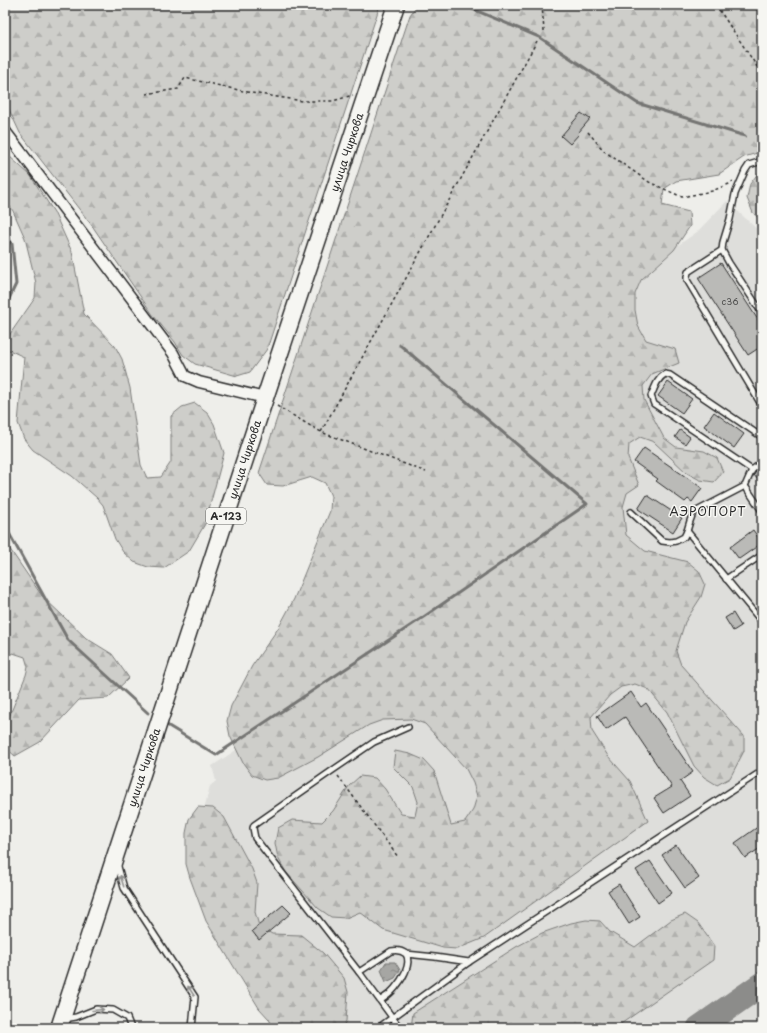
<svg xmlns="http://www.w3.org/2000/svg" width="767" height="1033" font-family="'Playpen Sans',sans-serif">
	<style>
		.built { fill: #dededb }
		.forest { fill: url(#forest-firs); stroke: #7c7c7a }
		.water { fill: url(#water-ripples); stroke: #757573 }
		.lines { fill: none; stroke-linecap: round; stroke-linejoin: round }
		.stream { stroke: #757573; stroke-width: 3 }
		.taxiway { stroke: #8c8c8a; stroke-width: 25 }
		.building { fill: #babab7; stroke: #2b2b2b }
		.lane-casing { stroke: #2b2b2b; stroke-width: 8 }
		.street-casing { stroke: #2b2b2b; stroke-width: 13 }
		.primary-casing { stroke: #2b2b2b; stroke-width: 19 }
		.path { stroke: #2b2b2b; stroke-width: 1.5; stroke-dasharray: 3 3; stroke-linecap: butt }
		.lane { stroke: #f6f6f2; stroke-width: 5 }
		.street { stroke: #f6f6f2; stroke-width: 10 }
		.primary { stroke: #f6f6f2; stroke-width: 16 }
		.oneway { stroke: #90908e }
		.labels { text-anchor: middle; stroke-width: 3; stroke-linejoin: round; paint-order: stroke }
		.number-label { font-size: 9px; fill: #4f4f4e }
		.shield { fill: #f6f6f2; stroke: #686867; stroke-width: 1 }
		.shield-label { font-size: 10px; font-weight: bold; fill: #2b2b2b }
		.street-label { font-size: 11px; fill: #2b2b2b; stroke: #f6f6f2 }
		.neighbourhood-label { font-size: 12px; letter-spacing: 1px; fill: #2b2b2b; stroke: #f6f6f2 }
	</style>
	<defs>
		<pattern id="forest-firs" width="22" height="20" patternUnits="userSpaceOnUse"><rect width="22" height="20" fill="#cececa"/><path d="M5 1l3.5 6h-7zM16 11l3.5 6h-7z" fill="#b1b1ae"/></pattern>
		<pattern id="water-ripples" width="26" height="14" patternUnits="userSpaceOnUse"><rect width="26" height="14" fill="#a6a6a3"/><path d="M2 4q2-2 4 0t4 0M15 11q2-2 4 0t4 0" fill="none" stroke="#878785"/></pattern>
	</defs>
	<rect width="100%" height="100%" fill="#eeeeea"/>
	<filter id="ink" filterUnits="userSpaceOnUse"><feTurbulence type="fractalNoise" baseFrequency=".025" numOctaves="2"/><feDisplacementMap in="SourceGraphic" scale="8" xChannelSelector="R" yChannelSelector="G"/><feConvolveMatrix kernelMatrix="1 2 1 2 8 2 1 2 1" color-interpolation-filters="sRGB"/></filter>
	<g filter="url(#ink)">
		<path class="built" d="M727,201l35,33v794h-475l-87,-204 10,-38 6,-5 -4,-15 395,-262 -78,-154 168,-118z"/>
		<g class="forest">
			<path d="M5,5h375l-113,344 -17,23 -13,4 -42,-12 -12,-9 -8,-13 -22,-27 -60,-88 -73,-94 -15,-32z"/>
			<path d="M417,5h345v147l-5,1 -13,4 -25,17 -43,7 -12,8 -2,16 27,7 1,14 -16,24 -33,30 -6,14v16l3,16 8,14 29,9 4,14 -27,11 -9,12 1,14 20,38 12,9 28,4 13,7 6,14 -9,10 -14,-2 -13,-7 -33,-31 -14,-5 -11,7 -1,14 11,27 -12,8 -4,14 3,28 19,16 43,11 11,9 6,13 -4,13 -16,25 -9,29 5,14 63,71v15l-14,27 -13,7 -13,-8 -10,-11 -27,-54 -19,-23 -13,-5 -14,3 -11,8 -19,22 1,14 16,25 22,25 18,40 -164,117 -27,11 -14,-1 -60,-18 -23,-18 -14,6 -15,-1 -13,-9 -32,-36 -8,-14 -3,-15 3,-15 14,-8 30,2 11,-11 16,-25 11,-10 15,2 10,11 16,25 14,2 3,-14 -5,-15 -20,-20 2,-16 15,3 14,6 10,11 17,54 14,-3 8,-12 4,-14 -4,-13 -7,-14 -41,-45 -14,-5 -28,1 -14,5 -51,32 -40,21 -13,2 -13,-5 -9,-12 -13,-27 -3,-15 4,-15 21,-40 27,-39 15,-28 36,-88 1,-15 -6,-13 -13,-6 -29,9 -16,-1 -8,-12 151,-458z"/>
			<path d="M5,155l4,1 21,19 24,37 18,40 12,62 31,32 7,13 8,29 11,77 6,13 14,-1 10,-15v-46l11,-9 13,-4 12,9 7,12 10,29 -19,71 -16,27 -25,17 -16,-1 -14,-5 -11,-10 -8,-13 -12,-34 -6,-7 -25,-22 -39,-26 -9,-11 -6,-16 6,-66 -19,-9 5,-14 25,-36 1,-15 -11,-45 -12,-27 -8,-12z"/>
			<path d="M759,172h3v49l-9,-8 -6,-15 3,-14z"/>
			<path d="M5,542l37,54 44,42 26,16 17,24 -21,20 -29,2 -39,42 -25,14 -9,-8 -1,-21 21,-52 2,-8 -3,-10 -12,-4 -8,4z"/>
			<path d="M198,807l15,1 11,9 28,52 5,14 -2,29 4,14 13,8 29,1 22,18 21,25 4,14 -2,29 -4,7h-69l-4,-9 -10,-11 -53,-87 -16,-43 -4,-14v-31l3,-14z"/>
			<path d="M685,914l13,9 16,23 -1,14 -98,68h-204l2,-15 103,-66 26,-14 29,-10 15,-3 14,1 10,11 25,15 36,-27z"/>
		</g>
		<path class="water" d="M386,962h9l5,8 -5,8 -9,4 -5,-12z"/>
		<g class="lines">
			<g class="stream">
				<path d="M463,5l76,32 98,66 108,33"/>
				<path d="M5,232l7,12 4,40 -11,23"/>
				<path d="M5,526l63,114 80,73"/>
				<path d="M167,725l49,30 209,-139 162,-112 -187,-159"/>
			</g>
			<path class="taxiway" d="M699,1028l63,-44"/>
		</g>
		<g class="building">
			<path d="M581,113l9,6 -12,14 1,1 -9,10 -9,-8z"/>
			<path d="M721,263l41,63v20l-14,9 -50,-77z"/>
			<path d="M668,382l24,17 -10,14 -24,-17z"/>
			<path d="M714,412l30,22 -10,14 -30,-22z"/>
			<path d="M680,430l10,7 -5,7 -10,-7z"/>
			<path d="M644,448l58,40 -10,14 -4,-3 -3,3 -29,-21 2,-2 -24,-17z"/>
			<path d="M762,467v18l-8,-10 1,-2z"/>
			<path d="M647,495l35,23 -9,14 -35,-23z"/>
			<path d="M753,530l9,13 -23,16 -9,-12z"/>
			<path d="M733,613l8,13 -8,5 -8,-13z"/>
			<path d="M631,692l10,15 5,-4 47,69 -13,9 10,15 -26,17 -10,-15 18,-11 -47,-70 -19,13 -9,-14z"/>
			<path d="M762,824v23l-17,11 -10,-15z"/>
			<path d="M676,845l23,33 -14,10 -23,-33z"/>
			<path d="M650,861l22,32 -14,10 -22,-33z"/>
			<path d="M619,884l21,33 -11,7 -21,-33z"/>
			<path d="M283,905l8,8 -32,27 -7,-9z"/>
		</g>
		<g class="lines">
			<defs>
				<g id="lane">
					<path d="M762,161l-13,4 -4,6 -10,23 -5,25 -7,23 -1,8 7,13 33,50"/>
					<path d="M722,250l-34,22 -1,5v3l75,126"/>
					<path d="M752,470l-98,-66 -3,-8c4,-9 6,-17 14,-22l5,1 92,62"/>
					<path d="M745,486l17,25"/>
					<path d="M631,512l31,29 8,1 6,-1 8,-4 3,-6 3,-10 3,-8 52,-27 7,-16 10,-8"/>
					<path d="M687,531l75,91"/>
					<path d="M726,579l36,-24"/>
					<path d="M117,863l7,25 71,109 -3,31"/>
					<path d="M359,972l32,-21c5,-1 10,-1 15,3l29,3 34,5"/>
					<path d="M381,1000c5,-3 10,-7 14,-12 7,-8 17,-24 11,-34"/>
					<path d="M64,1019l12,-2 20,-8 17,1 14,8 4,10"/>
					<path d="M378,1028l91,-66 293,-191"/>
					<path d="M400,1028l-41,-56 -104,-134 -2,-10 1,-3 79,-55 41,-28 34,-15"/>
				</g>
				<path id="street" d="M5,131l168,222 12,23 14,6 66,16"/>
				<g id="primary">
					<path id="s1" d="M59,1028l206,-630 131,-393"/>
				</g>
			</defs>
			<use href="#lane" class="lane-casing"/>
			<use href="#street" class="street-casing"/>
			<use href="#primary" class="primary-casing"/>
			<g class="path">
				<path d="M542,5l2,26"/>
				<path d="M716,5l46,69"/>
				<path d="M146,94l32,-5 7,-11 67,15 51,8h30l20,-6"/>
				<path d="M588,132l16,19 45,31 33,15 30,-6 17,-7 4,-3"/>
				<path d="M277,406l44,26 105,40"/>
				<path d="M321,432l216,-391"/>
				<path d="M338,776l60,81"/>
			</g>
			<use href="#lane" class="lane"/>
			<use href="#street" class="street"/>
			<use href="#primary" class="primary"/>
		</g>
		<defs><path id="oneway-shaft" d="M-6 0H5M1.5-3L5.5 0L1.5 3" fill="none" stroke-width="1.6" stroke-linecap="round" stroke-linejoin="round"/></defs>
		<g class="oneway">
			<use href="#oneway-shaft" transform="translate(122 881) rotate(-107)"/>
			<use href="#oneway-shaft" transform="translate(191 991) rotate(-123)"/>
			<use href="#oneway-shaft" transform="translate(98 1010) rotate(-5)"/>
		</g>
	</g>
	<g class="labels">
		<g class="number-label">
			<text x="730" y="305">с36</text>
		</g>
		<rect class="shield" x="206" y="508" width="40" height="16" rx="3"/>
		<g class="shield-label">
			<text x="226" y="520">А-123</text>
		</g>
		<g class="street-label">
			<text dy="4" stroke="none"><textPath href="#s1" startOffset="922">улица Чиркова</textPath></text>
			<text dy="4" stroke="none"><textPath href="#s1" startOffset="598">улица Чиркова</textPath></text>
			<text dy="4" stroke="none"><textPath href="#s1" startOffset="274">улица Чиркова</textPath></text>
		</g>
		<g class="neighbourhood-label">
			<text x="708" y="516">АЭРОПОРТ</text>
		</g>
	</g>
	<rect width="767" height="1033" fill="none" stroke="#f6f6f2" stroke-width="20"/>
	<rect x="10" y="10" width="747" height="1013" fill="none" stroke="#2b2b2b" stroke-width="1.5" filter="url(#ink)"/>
</svg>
